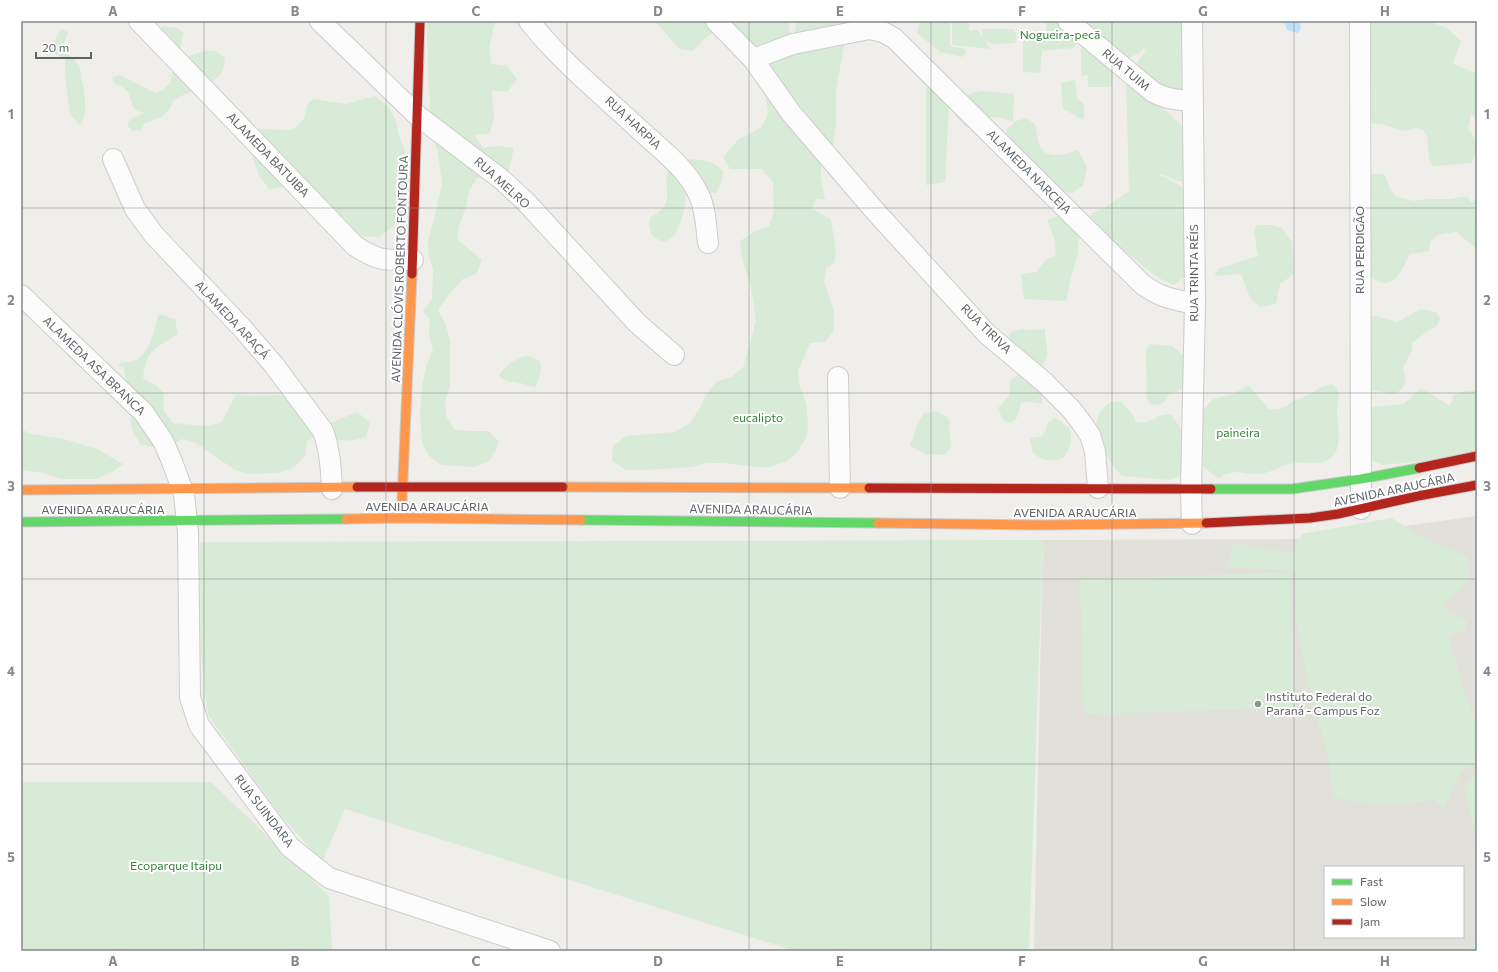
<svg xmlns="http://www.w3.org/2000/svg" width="1498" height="972" font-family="Commissioner,sans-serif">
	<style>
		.education { fill: #e2e0da; fill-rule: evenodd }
		.green { fill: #d8ebd6 }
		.water { fill: #bfe0f9 }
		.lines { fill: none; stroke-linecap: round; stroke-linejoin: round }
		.street-casing { stroke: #cbcccc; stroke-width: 22 }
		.fast-casing { stroke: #cacacb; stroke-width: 11 }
		.slow-casing { stroke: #cacacb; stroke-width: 11 }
		.jam-casing { stroke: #cacacb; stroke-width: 11 }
		.street { stroke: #fdfcfc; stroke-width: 20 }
		.fast { stroke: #63d668; stroke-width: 9 }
		.slow { stroke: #ff974d; stroke-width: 9 }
		.jam { stroke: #b3261e; stroke-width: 9 }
		.grid { fill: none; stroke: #84888a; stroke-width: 1; stroke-opacity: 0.55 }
		.poi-dot { fill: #919496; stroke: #fff; stroke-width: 1.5 }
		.labels { text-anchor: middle; stroke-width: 4; stroke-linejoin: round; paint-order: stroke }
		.park-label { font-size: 12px; fill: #348238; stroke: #fff }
		.street-label { font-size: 12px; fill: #5f6368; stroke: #fff }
		.poi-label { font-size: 12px; fill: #5f6368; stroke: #fff; text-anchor: start }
		.neatline { fill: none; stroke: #84888a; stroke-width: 1.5 }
		.grid-label { font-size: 13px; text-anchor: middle; font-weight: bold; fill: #84888a }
	</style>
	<rect width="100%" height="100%" fill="#efeeea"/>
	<path class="education" d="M1477,516v435h-443l9,-411 267,-1zM1325,867h138v70h-138z"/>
	<g class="green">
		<path d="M427,21h68l-6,28 2,15 16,2 10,13 -10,13 -15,-2 2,29 -5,15 -14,1 8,13 15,-2 16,2 -7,29 -30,1 -8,13 -3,17 -7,17 -2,14 25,21 -6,14 -13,5 -17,19 -8,12 8,15 4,16v46l-5,13 1,16 8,13 17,2h18l10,11 -3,8 -8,12 -14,5 -32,-2 -13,-9 -7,-13 -2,-30 3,-32 4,-17 6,-14 -4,-15 1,-16 -7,-8 9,-12 1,-29 -4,-13 -1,-16 8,-30 6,-28 -4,-30 -9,-29 1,-21 -2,-30z"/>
		<path d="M655,21h134l1,18 4,1 2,-19h58l-8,15 -10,53v35l-3,23 -41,-51 -1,9 30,51v22l4,22 -9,-1 -4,10 19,10 5,34 -2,10 -8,5 -2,14 10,28v20l-9,12 -15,1 -12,28 2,16 6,16 2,19 -1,14 -9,15 -11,10 -17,6h-15l-31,-4h-18l-14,4 -47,3h-19l-14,-9 1,-15 13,-10 49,-4 14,-8 11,-16 6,-13 10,-13 15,-5 12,-9 13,-47 -5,-33 -9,-30 -2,-17 14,-9 15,-6 5,-14 -1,-30 -11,-13h-32l-7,-12 15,-17 24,-13 6,-14 -2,-15 -6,-16 -43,-51 -12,7 -12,13 -14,-2z"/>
		<path d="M944,21h6v25l16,3 -3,8 -23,-5 -23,-19 3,-10h24z"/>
		<path d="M952,21h17v9h9l4,6v-7h31l4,7 -2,7 -22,1 -9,-4 6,9 -38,-4z"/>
		<path d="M1046,21h26l6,17v5l-5,5 -31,3 -2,22 -17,-1v-33l23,-1z"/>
		<path d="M1081,21h82l-2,5 3,-5h20v78l-28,-12 -19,-24 11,-15 -3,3 -2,-6v5l-13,8 -14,-3z"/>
		<path d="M1364,21h70l-1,2 15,6 13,12 -8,23 23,9 1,-7v53l-6,-5 -3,14c11,15 11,19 3,35l-38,3 -4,-7 -2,-23 -4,-6 -7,-2 -13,3 -21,-7 -12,-1z"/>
		<path d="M162,26l15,2 7,5 -4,16v8c19,0 27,-15 45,1 1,27 -31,29 -49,41 -5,3 -5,9 -9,13 -5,6 -15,9 -22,11l-4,7 -8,1 -6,-5 3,-7 15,-6c-22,-3 -6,-23 -30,-29l-3,-7 8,-2 35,18c32,-11 12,-38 3,-60z"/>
		<path d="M61,29l7,3 -4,11v7c5,6 12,10 15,16 3,7 2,13 4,19 2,14 5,28 -3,40l-10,-11 -5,-40v-15c-7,-6 -13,-5 -21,-7l2,-8 8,-1 3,-8z"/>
		<path d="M1081,42l32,21 -1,24h-24v-12l-7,1z"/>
		<path d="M1126,75l62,56 1,52 -15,-3 -13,-6 -2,2 6,1 25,14 -3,83 -13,11c-18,-6 -29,-18 -44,-30 -15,-12 -27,-21 -41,-35l3,-7 9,-3 36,-24 -8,4z"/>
		<path d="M926,77l23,26 -4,79 -19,3z"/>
		<path d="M1075,80l2,18 7,6v16l-21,-11 -2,-26z"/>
		<path d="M981,91l33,3 -1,27 -17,-4h-11l-6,9 -12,2 -12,-13 6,-19z"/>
		<path d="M375,96l12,10 9,14 3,16 6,15 2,17 -3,47 -12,12 -13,10h-16l-13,-8 -33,-37 -14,-8 -34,5 -10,-14 -5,-14 -3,-16 -5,-15c16,-3 29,0 46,0l12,-10 3,-15 6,-6 33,5z"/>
		<path d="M1026,118l9,6c2,7 2,16 5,22 6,15 27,8 38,4l9,17 -4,19 -11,7 -18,-3 -47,-54v-7l9,-8z"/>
		<path d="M690,159c14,1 24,2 33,12 0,8 -3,15 -7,22l-30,-2c0,14 -4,32 -11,43 -3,4 -7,6 -11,8 -12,-4 -17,-11 -14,-24 4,-3 10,-6 13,-10 9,-11 0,-26 5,-38z"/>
		<path d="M1364,174h20l10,22 19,5 14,-2h23l17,-3 4,6h6v46c-8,-4 -13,-10 -21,-16l-18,3 -7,5 -2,11 -19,3c-7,10 -12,34 -31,28 -3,-1 -7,-5 -10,-7l-7,-30 9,-15z"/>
		<path d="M1061,215l18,17 -1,22 -6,19 -6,28 -42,-2 -3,-25 16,-2 8,-12 11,-4 -2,-18 -7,-18z"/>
		<path d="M1257,225h15l10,3 10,14 2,32 -14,10 -4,20 -16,3 -10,-9 -9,-24 -27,2 4,-7 40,-13 -4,-25z"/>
		<path d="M1421,309l15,3 4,6 -3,8 -9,5 -16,12v7l-9,17 3,15 -5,8 -7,4 -29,-5 -3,-60 11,-14 24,7z"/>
		<path d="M159,314l16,5 3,15c-23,15 -32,15 -35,45l14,7 7,8 -1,16 10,13 32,3 16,-3 15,-28 17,1 30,-1 10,3 33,27 31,-13 13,10 -4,15c-20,6 -27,4 -45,-4l-14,8 -2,15 -11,11 -14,6 -31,1 -14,-4 -39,-27 -14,-4c-18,12 -22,10 -42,5l-8,-14 -8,-62 -7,-4c5,-1 11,-2 16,-3 19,-7 20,-31 26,-47z"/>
		<path d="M1021,329l8,1 16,-1c-1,9 5,22 1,30 -2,4 -6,8 -9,11l5,16v18l-12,-2 -9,1 -4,14 -5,6 -9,-3 -5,-12 11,-12 1,-15 9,-7 4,-9 -16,-24 4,-9z"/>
		<path d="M1150,344l22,2 13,11 -1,30 -8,5 -7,1 -3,8 -8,4 -3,-1 -4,1 -4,-7 -1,-40v-7z"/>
		<path d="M525,356l8,1 7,4c1,4 1,9 0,13 -1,6 -4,8 -4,13 -8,0 -10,-3 -16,-4 -10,-2 -12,0 -21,-7 5,-10 15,-16 26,-20z"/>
		<path d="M1332,384c11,6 5,18 5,28 1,19 9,48 -20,51 -10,0 -19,-1 -28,1 -11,3 -20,10 -32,10 -16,0 -22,-6 -38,4l-8,-5 -12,-11 2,-50 12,-13 17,-4 19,-9 20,23h9l8,-3 8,-5 16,-7 11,-7z"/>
		<path d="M1421,388c10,5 18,12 28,17l3,-3 1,-7 13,-4h11v65l-94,9 -12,-5 -9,-40 11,-13 31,-3z"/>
		<path d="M1111,402h10l12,13 3,7c17,3 20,-10 36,-7l10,16v44l-13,5 -47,-4c-17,-20 -42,-54 -11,-74z"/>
		<path d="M936,411l10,5 4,6c-2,9 1,17 1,26l-8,7 -13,-1 -3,1 -17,-9 8,-23 6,-10z"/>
		<path d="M1055,418l15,10c3,13 0,19 -6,30 -15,3 -18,5 -31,-5l-3,-15 12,-2 4,-6 2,-8z"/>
		<path d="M21,429l10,5 33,5 33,10 26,15 -13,9 -14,6h-35l-17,-6 -23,-3z"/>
		<path d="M1392,518l33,21 42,17 3,23 -28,26 6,6 19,10 -1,10 -14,3 -2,7 13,48 12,30 2,21v21l-16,11 -17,37 -9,-9 -47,6 -55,-8 -5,-43 -16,-54 -16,-81v-49l-69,-4 7,-24 58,11 10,-20z"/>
		<path d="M1043,540l-14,411h-234l-450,-142 -23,53 -44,-50 -70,-97 -7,-60 -1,-113z"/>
		<path d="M1291,572l4,136 -211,6 -4,-135z"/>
		<path d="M1477,770v92l-2,-32 -11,-42z"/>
		<path d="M21,782h190l118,114 3,55h-311z"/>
		<path d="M1477,942v9h-17z"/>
	</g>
	<path class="water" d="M1284,21h15l2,6 -1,4 -3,2 -10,-3z"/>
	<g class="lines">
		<defs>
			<g id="street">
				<path d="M139,21l216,225c25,16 30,14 58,14"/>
				<path d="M320,21l98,95 83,63 24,22 112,122 37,32"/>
				<path d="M529,21c32,41 75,75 113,111 20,18 46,38 57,63 7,15 7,32 9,48"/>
				<path d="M716,21l37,38 38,54 84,98 112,123 57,48 27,27 10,13 9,13 5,16 3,37"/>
				<path d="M1068,21l85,71c13,7 25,8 39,9"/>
				<path d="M1192,21l3,283 -4,185 1,35"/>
				<path d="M1360,21l1,488"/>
				<path d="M753,59l40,-15 76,-15 14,3 11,6 248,246c19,14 30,15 53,20"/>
				<path d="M113,159l22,50 19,26 89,94 31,36 49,66c7,19 8,38 9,58"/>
				<path d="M21,295l123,118 19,28 8,18 13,35 4,38 2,165 9,28 91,122 39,31 221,73"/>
				<path d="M838,377l2,111"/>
			</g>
			<g id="fast">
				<path d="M1211,489h81l69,-10 58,-11"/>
				<path d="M581,520l297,3"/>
				<path d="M21,522l325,-3"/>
			</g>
			<g id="slow">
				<path d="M563,487l306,1"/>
				<path d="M21,490l336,-3"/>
				<path d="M402,501l10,-227"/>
				<path d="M346,519l56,-1 179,2"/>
				<path d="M878,523l166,2 162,-2"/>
			</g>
			<g id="jam">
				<path d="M412,274l8,-253"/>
				<path d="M1419,468l58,-12"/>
				<path d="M357,487h206"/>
				<path d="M869,488l342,1"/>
				<path d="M1206,523l104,-5 28,-4 80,-18 59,-11"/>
			</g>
		</defs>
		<use href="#street" class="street-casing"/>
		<use href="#fast" class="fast-casing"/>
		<use href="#slow" class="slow-casing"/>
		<use href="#jam" class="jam-casing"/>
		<use href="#street" class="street"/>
		<use href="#fast" class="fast"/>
		<use href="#slow" class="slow"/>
		<use href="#jam" class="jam"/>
	</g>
	<path class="grid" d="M204,21v930M386,21v930M567,21v930M749,21v930M931,21v930M1112,21v930M1294,21v930M21,208h1456M21,393h1456M21,579h1456M21,764h1456"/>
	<circle class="poi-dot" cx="1258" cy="704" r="4"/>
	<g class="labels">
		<g class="park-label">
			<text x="1060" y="39">Nogueira-pecã</text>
			<text x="758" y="422">eucalipto</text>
			<text x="1238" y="437">paineira</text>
			<text x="176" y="870">Ecoparque Itaipu</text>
		</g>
		<g class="street-label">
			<text transform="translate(1126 70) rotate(40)" y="4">RUA TUIM</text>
			<text transform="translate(633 123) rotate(43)" y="4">RUA HARPIA</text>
			<text transform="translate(268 155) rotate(46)" y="4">ALAMEDA BATUIBA</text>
			<text transform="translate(1029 172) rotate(45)" y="4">ALAMEDA NARCEJA</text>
			<text transform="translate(502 183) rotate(42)" y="4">RUA MELRO</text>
			<text transform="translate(1360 250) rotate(-90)" y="4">RUA PERDIGÃO</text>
			<text transform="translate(400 269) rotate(-88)" y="4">AVENIDA CLÓVIS ROBERTO FONTOURA</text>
			<text transform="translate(1194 273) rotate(-90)" y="4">RUA TRINTA RÉIS</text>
			<text transform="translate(232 320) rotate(47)" y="4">ALAMEDA ARAÇÁ</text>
			<text transform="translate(986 329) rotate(44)" y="4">RUA TIRIVA</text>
			<text transform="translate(94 366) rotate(44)" y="4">ALAMEDA ASA BRANCA</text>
			<text transform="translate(1394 490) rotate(-12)" y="4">AVENIDA ARAUCÁRIA</text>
			<text x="427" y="511">AVENIDA ARAUCÁRIA</text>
			<text x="103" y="514">AVENIDA ARAUCÁRIA</text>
			<text transform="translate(751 510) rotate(1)" y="4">AVENIDA ARAUCÁRIA</text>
			<text x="1075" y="517">AVENIDA ARAUCÁRIA</text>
			<text transform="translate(264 811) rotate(52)" y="4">RUA SUINDARA</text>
		</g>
		<g class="poi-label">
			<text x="1266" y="701">Instituto Federal do<tspan x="1266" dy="14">Paraná - Campus Foz</tspan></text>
		</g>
	</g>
	<rect width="1498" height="972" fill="none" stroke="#ffffff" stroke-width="44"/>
	<rect x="1324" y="866" width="140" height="72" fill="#ffffff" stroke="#bfc1c3"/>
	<rect x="1332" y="879" width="20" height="6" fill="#63d668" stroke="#bfc1c3"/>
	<text x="1360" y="886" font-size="12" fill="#5f6368">Fast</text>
	<rect x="1332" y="899" width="20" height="6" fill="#ff974d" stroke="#bfc1c3"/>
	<text x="1360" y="906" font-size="12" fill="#5f6368">Slow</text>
	<rect x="1332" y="919" width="20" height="6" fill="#b3261e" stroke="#bfc1c3"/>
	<text x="1360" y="926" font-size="12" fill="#5f6368">Jam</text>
	<path d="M36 52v6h55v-6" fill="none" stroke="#5f6368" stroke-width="2"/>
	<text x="42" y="52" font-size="12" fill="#5f6368" stroke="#ffffff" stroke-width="3" paint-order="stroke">20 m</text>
	<rect x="22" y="22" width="1454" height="928" class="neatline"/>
	<g class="grid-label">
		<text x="113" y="16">A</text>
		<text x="295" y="16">B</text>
		<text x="476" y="16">C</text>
		<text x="658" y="16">D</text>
		<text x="840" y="16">E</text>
		<text x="1022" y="16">F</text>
		<text x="1203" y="16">G</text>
		<text x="1385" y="16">H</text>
		<text x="11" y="119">1</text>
		<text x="1487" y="119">1</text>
		<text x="11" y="305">2</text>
		<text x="1487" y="305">2</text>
		<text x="11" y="491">3</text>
		<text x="1487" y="491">3</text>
		<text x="11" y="676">4</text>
		<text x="1487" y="676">4</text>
		<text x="11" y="862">5</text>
		<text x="1487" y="862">5</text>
		<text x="113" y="966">A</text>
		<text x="295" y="966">B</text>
		<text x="476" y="966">C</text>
		<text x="658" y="966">D</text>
		<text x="840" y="966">E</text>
		<text x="1022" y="966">F</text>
		<text x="1203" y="966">G</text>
		<text x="1385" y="966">H</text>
	</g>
</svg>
